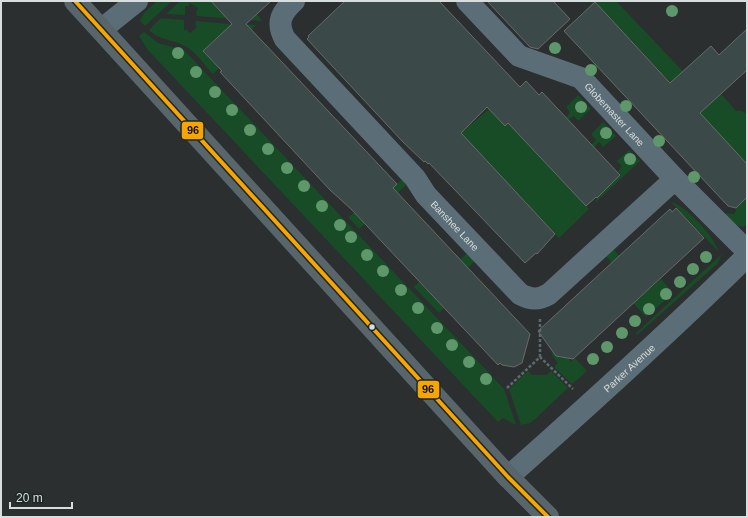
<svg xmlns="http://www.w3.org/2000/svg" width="748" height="518" font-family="Arial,sans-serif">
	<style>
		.green { fill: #184c26 }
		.building { fill: #3b4a48; stroke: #686b6a }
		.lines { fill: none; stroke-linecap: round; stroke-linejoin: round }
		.path { stroke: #5f6a6f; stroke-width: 2.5; stroke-dasharray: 3 2; stroke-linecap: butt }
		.minor { stroke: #5b6e77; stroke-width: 22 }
		.major { stroke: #58666b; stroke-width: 22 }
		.bus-1-casing { stroke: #1f2627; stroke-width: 7 }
		.bus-1 { stroke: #f7a600; stroke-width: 4 }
		.tree { fill: #5e976a }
		.bus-dot { fill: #d8dddd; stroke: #1f2627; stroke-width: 1.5 }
		.labels { text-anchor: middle; stroke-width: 3.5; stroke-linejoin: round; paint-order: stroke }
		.street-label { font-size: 10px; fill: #d8dddd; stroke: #1f2627 }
		.line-badge { stroke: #1f2627; stroke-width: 1.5 }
		.pale-badge-label { font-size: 11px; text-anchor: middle; font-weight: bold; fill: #111 }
	</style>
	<rect width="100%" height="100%" fill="#2b2f2f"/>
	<g class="green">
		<path d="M157,1h15l-27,25 -5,-5 4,-8z"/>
		<path d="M180,1h31l8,9 7,-6 27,14 4,-4 5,7 -65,-5 -1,-4 2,-4 -8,-5 -2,3h-3v9l-19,-1z"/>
		<path d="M593,1h23l95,100 9,-8 16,18h6l5,3v49l-17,-17 -37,35 -4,-4 38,-35 -31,-32 -37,35 -4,-3 38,-36 -30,-32 -38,36 -3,-4 37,-36 -30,-32 -38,36 -3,-4 37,-36 -30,-32 -3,3 -1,-2z"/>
		<path d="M161,18l23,2v10h3l3,3 7,-6 -2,-3 1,-3 34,3v4l10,-4 16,1 -5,5 -35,8 -13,13 16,17 -6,6c-9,-9 -18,-24 -30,-29 -13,-6 -24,-5 -34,-15z"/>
		<path d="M144,32l14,11 26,7 320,339 12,36 -13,-7 -5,4 -350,-372 -9,-14z"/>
		<path d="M578,95l13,14 -13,12 -4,-5 -6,4 -2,-3 4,-4 -4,-6z"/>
		<path d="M489,109l16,17 3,-3 81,86 -30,29 -98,-105z"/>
		<path d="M603,122l13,14 -13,11 -4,-5 -5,5 -3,-2 5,-5 -5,-6z"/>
		<path d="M629,150l11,11 -44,41 -1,-1 26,-27 -3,-3 4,-5 -5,-5z"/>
		<path d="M402,179l4,6 -47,44 -11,-12 7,-5 6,6z"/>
		<path d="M747,197v27l-4,3 -10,-3 -10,-11 11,1 2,-3v-3z"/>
		<path d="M671,202c14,3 44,35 47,49z"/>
		<path d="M612,248l38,41 11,-10 12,14 -27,24 -13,-14 9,-8 -37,-40z"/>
		<path d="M467,253l8,8 -39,37 8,10 -5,5 -25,-26 5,-5 12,12 26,-25 3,-9z"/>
		<path d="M722,254l-5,10 -80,71 -1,-2z"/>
		<path d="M552,352l8,6 6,-2 5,6 4,-4 12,13 -15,13 -18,-17 4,-4 -6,-8z"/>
		<path d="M528,371l4,4h15l4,-4 17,17 -33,31 -5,4 -9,2 -12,-36z"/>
	</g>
	<g class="building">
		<path d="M211,1h60l-25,23 151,160 -4,4 137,146 -8,29 -8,4 -12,-2 -2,-2 -2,2 -147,-156 -21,-19 -110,-118 2,-1 -19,-20 29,-27z"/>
		<path d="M345,1h94l81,86 6,-6 13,14 3,-3 78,83 -23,23 -1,-1 -10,9 -78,-83 -3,3 -18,-19 -26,26 94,101 -18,20 -1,-1 -11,10 -96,-100 -1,1 -3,-3 -1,1 -21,-20 -96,-103 2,-2 -1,-1z"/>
		<path d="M487,1h66l17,18 -32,30 -8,-2z"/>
		<path d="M595,2l75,81 41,-37 8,9 28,-26v41l-47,43 47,51v33l-11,11 -8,-2 -164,-175z"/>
		<path d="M676,208l28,30 -131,121 -17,-3 -18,-25 132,-122 2,3z"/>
	</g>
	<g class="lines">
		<g class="path">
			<path d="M540,357v-39"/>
			<path d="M507,388l33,-31 33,32"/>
		</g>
		<g class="minor">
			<path id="s1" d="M294,1c-13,12 -18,22 -9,38l130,139 11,17 94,99c11,6 19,6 29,0l126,-115"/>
			<path id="s2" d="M467,1l52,55 62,22 94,101 72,72"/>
			<path d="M102,29l35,-28"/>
			<path id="s3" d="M508,477c81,-72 162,-145 239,-221"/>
		</g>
		<path class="major" d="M75,1l433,476 40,40"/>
		<defs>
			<path id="bus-1" d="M75,1l433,476 40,40"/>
		</defs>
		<use href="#bus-1" class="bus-1-casing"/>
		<use href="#bus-1" class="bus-1"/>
	</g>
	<g class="tree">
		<circle cx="672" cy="11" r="6"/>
		<circle cx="555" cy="48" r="6"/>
		<circle cx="178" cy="53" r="6"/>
		<circle cx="591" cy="70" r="6"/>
		<circle cx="196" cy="72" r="6"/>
		<circle cx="215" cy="92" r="6"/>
		<circle cx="626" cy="106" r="6"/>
		<circle cx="581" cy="107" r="6"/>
		<circle cx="232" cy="110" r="6"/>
		<circle cx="250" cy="130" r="6"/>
		<circle cx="606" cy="133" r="6"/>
		<circle cx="659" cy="141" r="6"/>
		<circle cx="268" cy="149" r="6"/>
		<circle cx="630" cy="159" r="6"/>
		<circle cx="287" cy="168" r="6"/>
		<circle cx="694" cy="177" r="6"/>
		<circle cx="304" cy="186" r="6"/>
		<circle cx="322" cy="206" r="6"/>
		<circle cx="340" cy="225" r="6"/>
		<circle cx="351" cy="237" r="6"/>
		<circle cx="367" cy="255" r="6"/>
		<circle cx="706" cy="257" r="6"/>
		<circle cx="693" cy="269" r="6"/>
		<circle cx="383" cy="271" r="6"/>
		<circle cx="680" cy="282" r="6"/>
		<circle cx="401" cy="290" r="6"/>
		<circle cx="666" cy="294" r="6"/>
		<circle cx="418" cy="308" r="6"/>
		<circle cx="649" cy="309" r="6"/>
		<circle cx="635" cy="321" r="6"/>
		<circle cx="437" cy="328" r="6"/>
		<circle cx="622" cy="333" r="6"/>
		<circle cx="452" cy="345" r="6"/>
		<circle cx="607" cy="347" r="6"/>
		<circle cx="593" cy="359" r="6"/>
		<circle cx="469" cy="362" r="6"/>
		<circle cx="486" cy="379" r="6"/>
	</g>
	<circle class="bus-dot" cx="372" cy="327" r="3.5"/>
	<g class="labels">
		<g class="street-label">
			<text dy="4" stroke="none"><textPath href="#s2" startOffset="191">Globemaster Lane</textPath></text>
			<text dy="4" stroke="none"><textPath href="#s1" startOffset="296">Banshee Lane</textPath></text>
			<text dy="4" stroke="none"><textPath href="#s3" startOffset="163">Parker Avenue</textPath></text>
		</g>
	</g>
	<g class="line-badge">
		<rect x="181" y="121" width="23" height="19" rx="4" fill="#f7a600"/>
		<rect x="417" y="380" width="23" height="19" rx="4" fill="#f7a600"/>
	</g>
	<g class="pale-badge-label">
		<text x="193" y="134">96</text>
		<text x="428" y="393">96</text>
	</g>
	<rect width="748" height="518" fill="none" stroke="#d8dddd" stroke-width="4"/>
	<path d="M10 502v6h62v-6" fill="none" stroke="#d8dddd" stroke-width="2"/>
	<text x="16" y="502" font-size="12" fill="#d8dddd" stroke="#1f2627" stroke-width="3" paint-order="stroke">20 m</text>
</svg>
